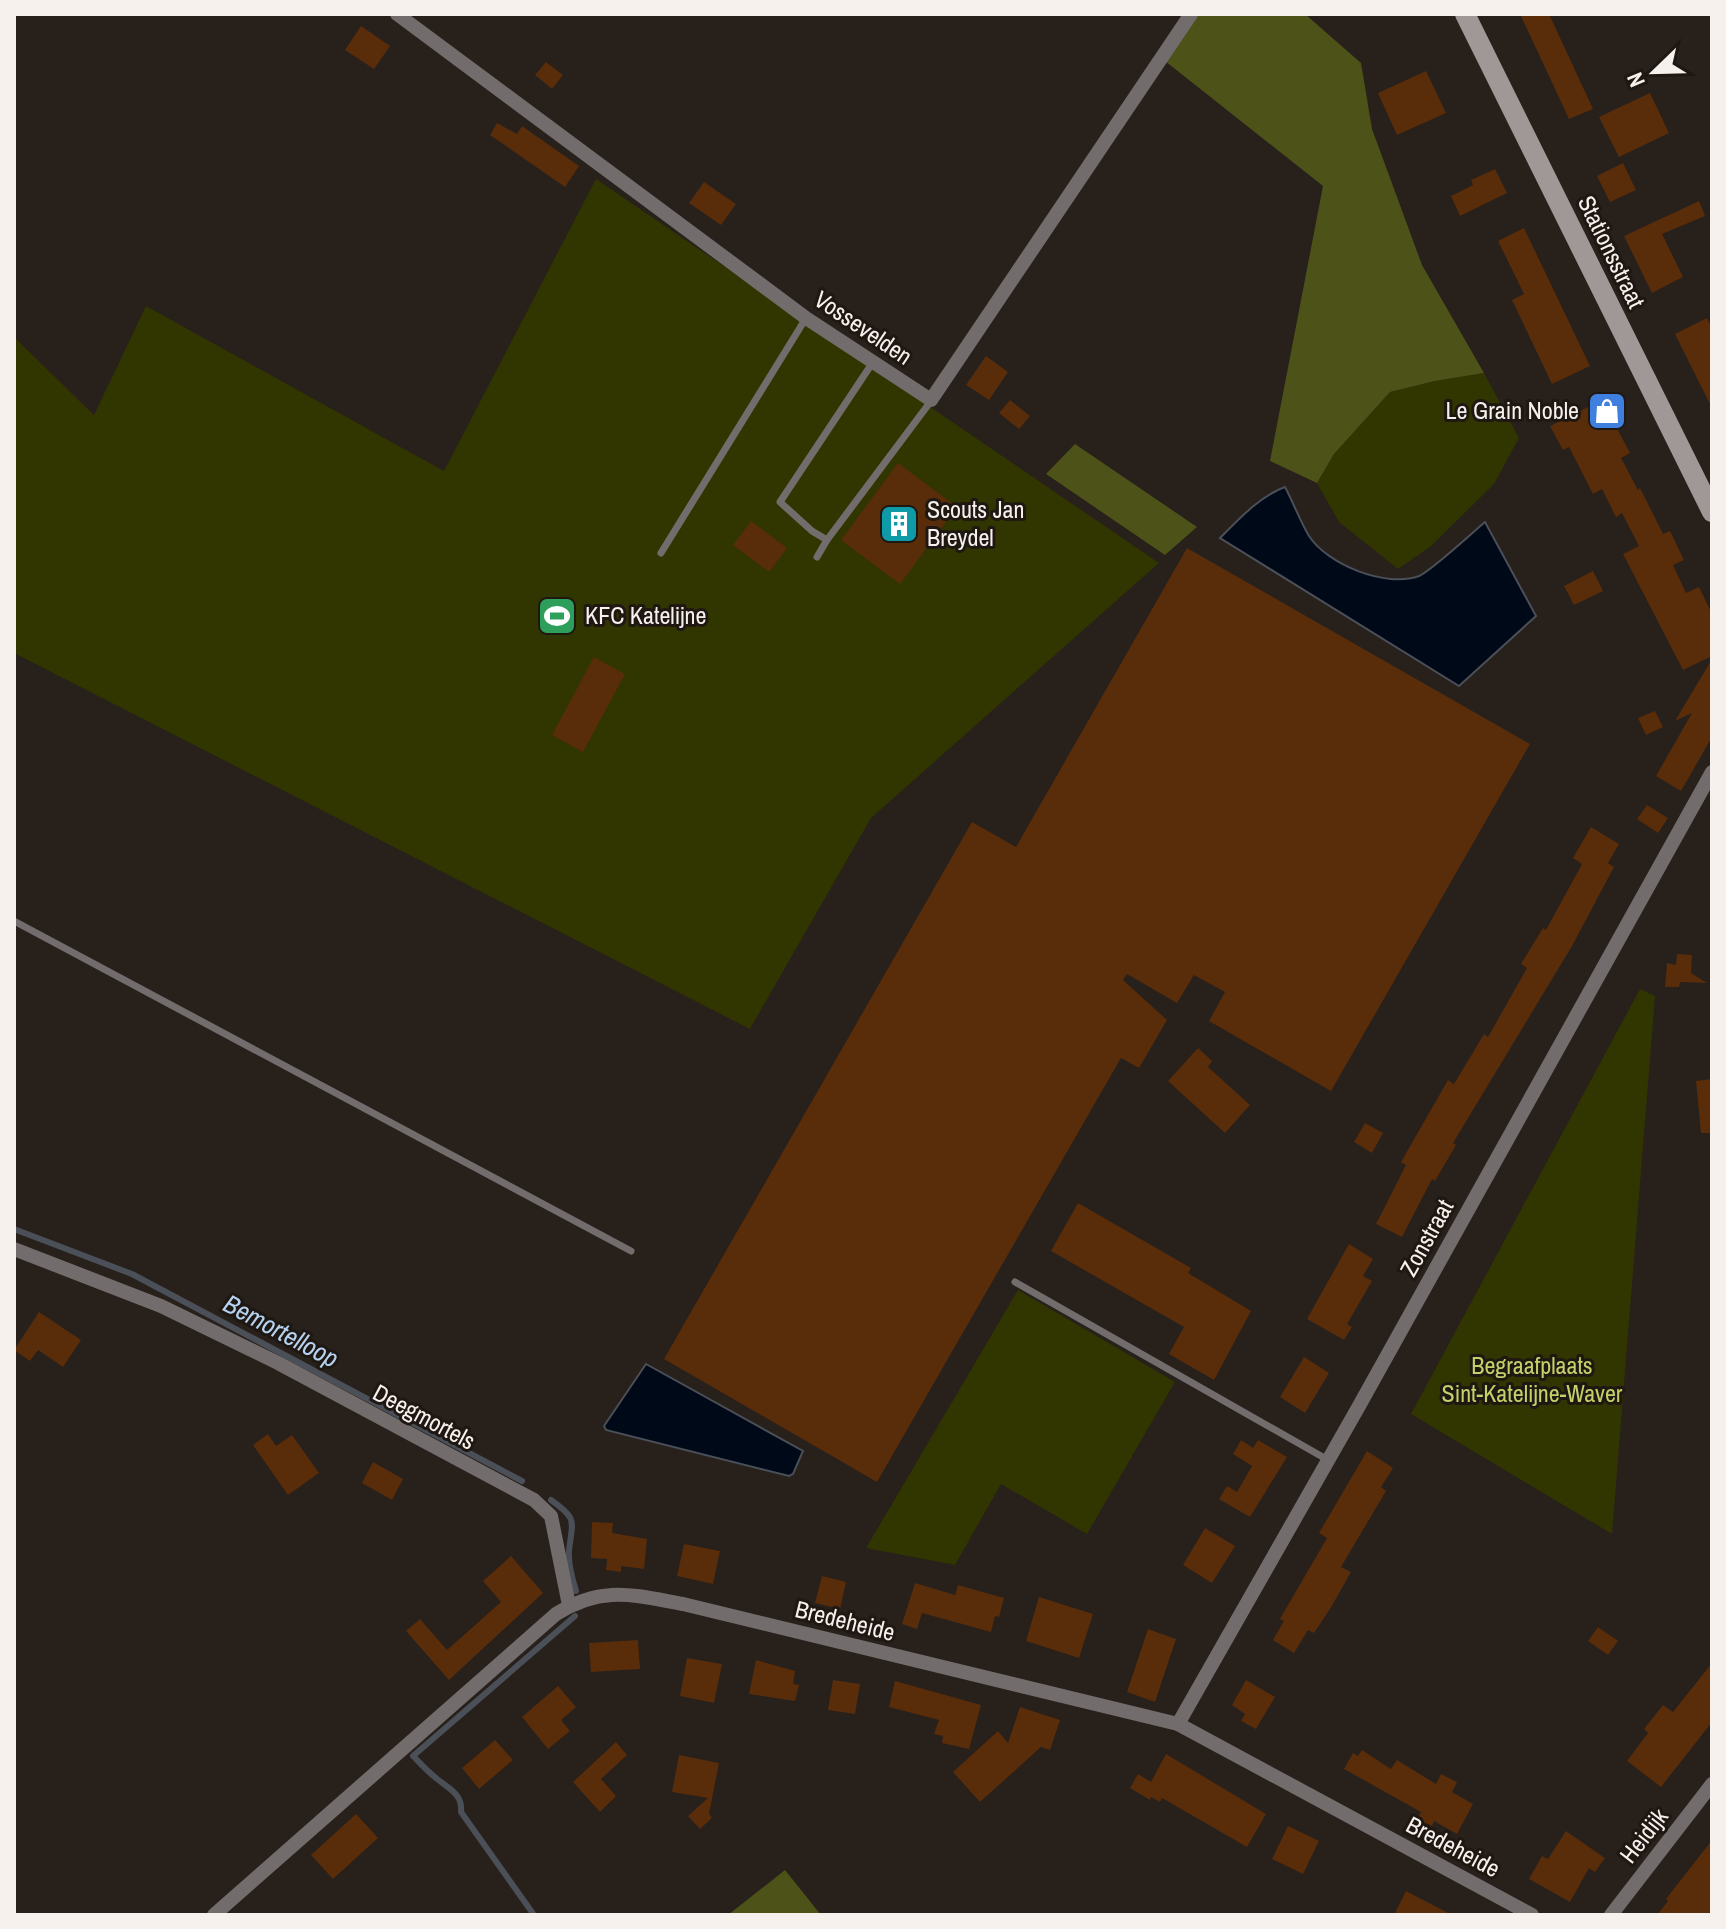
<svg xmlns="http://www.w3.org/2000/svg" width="1726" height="1929" font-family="'Archivo Narrow',sans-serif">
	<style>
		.green { fill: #313500 }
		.forest { fill: #4d5218 }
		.water { fill: #000918; stroke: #4a4f58; stroke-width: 2 }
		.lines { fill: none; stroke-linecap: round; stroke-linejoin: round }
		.stream { stroke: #4a4f58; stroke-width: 6 }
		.building { fill: #592c0a }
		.lane { stroke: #726d6c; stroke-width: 7 }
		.street { stroke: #726d6c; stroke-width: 14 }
		.secondary { stroke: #a09897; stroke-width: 20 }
		.labels { text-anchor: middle; stroke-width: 6; stroke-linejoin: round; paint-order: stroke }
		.street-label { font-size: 24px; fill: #f7f1ee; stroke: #1e1712 }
		.poi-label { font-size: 24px; fill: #f7f1ee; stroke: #1e1712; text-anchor: start }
		.park-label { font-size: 24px; fill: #c4d068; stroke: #1e1712 }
		.water-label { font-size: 26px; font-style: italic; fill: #b5d2f0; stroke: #1e1712 }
	</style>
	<rect width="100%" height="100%" fill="#27201b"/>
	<g class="green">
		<path d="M596,179l563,384 -288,255 -121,211 -736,-376v-316l80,78 52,-109 298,165z"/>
		<path d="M1484,373l35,65 -25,46 -64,63 -32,22 -59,-47 -22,-39 17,-29 56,-62 45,-11z"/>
		<path d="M1640,989l15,7 -43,538 -201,-120z"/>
		<path d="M1018,1290l157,92 -88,152 -86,-50 -46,81 -89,-17z"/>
	</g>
	<g class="forest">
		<path d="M1198,14h107l56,49 11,66 50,136 62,108 -49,8 -45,11 -56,62 -17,29 -47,-22 53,-275 -158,-125z"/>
		<path d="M1075,444l122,83 -32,28 -119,-81z"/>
		<path d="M785,1870l36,45h-93z"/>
	</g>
	<g class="water">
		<path d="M1285,487c8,15 15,34 24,49 19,29 77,52 110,40 12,-5 53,-43 66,-54l51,94 -77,70 -239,-148c19,-19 40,-42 65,-51z"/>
		<path d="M646,1364l157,87 -10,23 -4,2 -183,-46 -2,-4z"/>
	</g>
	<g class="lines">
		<g class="stream">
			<path d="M14,1229l118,45 390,207"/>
			<path d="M551,1500c28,20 21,21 18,51 -1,13 3,27 7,40"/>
			<path d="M534,1915l-73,-103c2,-18 -13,-24 -25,-34 -8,-6 -16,-15 -23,-22l162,-140"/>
		</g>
	</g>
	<g class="building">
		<path d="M1520,14h29l44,95 -24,10z"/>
		<path d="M361,26l29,20 -16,23 -29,-19z"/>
		<path d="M546,62l17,13 -11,14 -17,-14z"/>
		<path d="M1426,71l20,42 -49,22 -19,-42z"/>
		<path d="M1650,93l19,40 -50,24 -20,-40z"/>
		<path d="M497,123l20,11 5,-8 57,40 -14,21 -75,-52z"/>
		<path d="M1623,163l13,27 -26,12 -13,-26z"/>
		<path d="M1495,169l12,24 -47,23 -9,-20 22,-11 -2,-5z"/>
		<path d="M704,182l32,22 -15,21 -32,-22z"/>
		<path d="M1699,201l6,15 -43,18 21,43 -31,16 -28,-57z"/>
		<path d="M1524,228l66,138 -38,18 -40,-84 12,-6 -26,-53z"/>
		<path d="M1707,318l5,11v79l-37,-74z"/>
		<path d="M986,356l22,16 -19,28 -23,-15z"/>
		<path d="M1010,400l20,16 -11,13 -20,-16z"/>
		<path d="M1602,400l28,53 -9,5 17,32 2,-2 23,46 7,-3 14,29 -11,5 13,28 13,-6 13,27v42l-29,14 -60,-116 16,-8 -17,-33 -6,4 -14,-28 -9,5 -24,-47 -6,3 -13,-24z"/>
		<path d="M898,463l59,44 -57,77 -59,-44z"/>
		<path d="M751,521l36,27 -18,24 -36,-27z"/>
		<path d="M1187,548l343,196 -199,347 -122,-70 16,-29 -31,-17 -17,28 -50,-29 -4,6 44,40 -28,48 -18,-10 -244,424 -213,-123 308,-537 44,25z"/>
		<path d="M1593,571l10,20 -29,14 -10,-19z"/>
		<path d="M594,657l31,17 -42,78 -31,-17z"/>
		<path d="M1712,659v78l-31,54 -25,-15 36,-63 -17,8z"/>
		<path d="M1655,711l8,16 -17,8 -8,-17z"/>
		<path d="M1647,805l21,13 -10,15 -21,-14z"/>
		<path d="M1591,827l28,17 -11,19 6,4 -42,79 -119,197 3,2 -21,36 -3,-2 -30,58 -26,-13 30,-59 -5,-3 47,-82 6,4 30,-50 4,3 39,-69 -6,-4 22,-36 3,2 36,-66 -9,-6z"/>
		<path d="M1677,954l15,1 -1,18 16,10 -27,-1 -1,5h-14l2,-24 9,2z"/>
		<path d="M1198,1048l14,13 -4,6 42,38 -25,28 -57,-52z"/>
		<path d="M1712,1079v54h-11l-5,-52z"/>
		<path d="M1365,1123l18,10 -11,20 -18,-11z"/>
		<path d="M1078,1203l113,65 -3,5 63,38 -37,69 -45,-26 15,-27 -133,-76z"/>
		<path d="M1349,1244l24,15 -10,17 9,5 -25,43 5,3 -8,13 -37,-21z"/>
		<path d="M39,1312l42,28 -18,27 -25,-17 -8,11 -16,-11z"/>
		<path d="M1304,1357l25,16 -24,40 -25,-16z"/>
		<path d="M268,1434l8,12 16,-11 27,38 -31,22 -35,-50z"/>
		<path d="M1241,1440l12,8 5,-8 29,17 -37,60 -31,-18 8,-13 10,6 15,-26 -19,-12z"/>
		<path d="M1367,1451l26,17 -12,19 5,4 -45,76 10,5 -21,37 -16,24 -6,-3 -14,23 -21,-13 11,-19 -4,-2 47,-81 -8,-5z"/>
		<path d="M373,1462l30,17 -11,21 -30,-17z"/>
		<path d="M592,1522l21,1 -1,10 35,6 -3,30 -23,-3v6l-15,-2 1,-11 -16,-1z"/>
		<path d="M1205,1528l30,18 -23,37 -29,-18z"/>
		<path d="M684,1544l36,7 -7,33 -36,-8z"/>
		<path d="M511,1556l32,37 -94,87 -43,-49 14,-12 27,31 54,-48 -18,-21z"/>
		<path d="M822,1576l24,6 -6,27 -25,-6z"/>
		<path d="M915,1583l40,12 3,-10 46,13 -5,19 -4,-1 -4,16 -69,-19 -5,16 -15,-5z"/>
		<path d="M1039,1597l54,17 -14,44 -53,-17z"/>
		<path d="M1598,1627l20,14 -10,14 -20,-14z"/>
		<path d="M1148,1629l28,10 -21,63 -28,-10z"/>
		<path d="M638,1640l2,29 -49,3 -2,-29z"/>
		<path d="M687,1658l35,6 -8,39 -34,-7z"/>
		<path d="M756,1660l39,11 -2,13 6,1 -4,16 -46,-7z"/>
		<path d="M1712,1663v59l-51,65 -34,-26 21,-28 -4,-4 19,-24 10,7z"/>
		<path d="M833,1680l27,4 -5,30 -27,-4z"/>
		<path d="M1246,1680l29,17 -19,32 -15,-8 4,-7 -13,-9z"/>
		<path d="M895,1681l86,24 -12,44 -27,-6 1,-7 -9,-2 5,-14 -50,-13z"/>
		<path d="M558,1686l18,21 -15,13 9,11 -22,18 -26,-32z"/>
		<path d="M1020,1707l40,13 -10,30 -9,-3 -61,55 -27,-30 45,-41 10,12z"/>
		<path d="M495,1740l18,20 -34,29 -17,-21z"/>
		<path d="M616,1742l11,13 -26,24 15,17 -16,16 -27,-30z"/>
		<path d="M1362,1750l29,19 6,-9 39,24 5,-10 16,8 -5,10 21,12 -16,30 -23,-13 -2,5 -15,-7 4,-7 -77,-43 9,-16 5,3z"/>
		<path d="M1166,1754l100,60 -19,33 -85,-49 -2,4 -9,-5 -1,3 -20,-12 8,-14 13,8z"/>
		<path d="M679,1755l40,8 -10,51 3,4 -12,11 -12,-13 20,-18 -36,-6z"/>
		<path d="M356,1814l22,24 -45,41 -22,-24z"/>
		<path d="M1288,1826l31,15 -16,33 -31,-15z"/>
		<path d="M1566,1831l39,27 -10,14 -6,-4 -19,34 -41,-23 13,-23 6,3z"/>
		<path d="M1712,1840v75h-55l11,-14 -2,-2z"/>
		<path d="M1406,1891l46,24h-58z"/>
	</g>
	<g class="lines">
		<g class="lane">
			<path d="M873,362l-93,140 32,29 15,9 104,-139"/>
			<path d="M661,553l145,-235"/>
			<path d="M817,557l10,-17"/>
			<path d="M14,921l617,330"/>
			<path d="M1015,1282l313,178"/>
		</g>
		<g class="street">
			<path d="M397,14l409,304 125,82 260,-386"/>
			<path d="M14,1249l147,57 117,57 256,137 17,16 18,89"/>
			<path d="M1178,1724l181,-318 353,-634"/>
			<path d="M214,1915l342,-301c46,-29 77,-19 127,-10l495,120 354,191"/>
			<path d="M1611,1915l101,-131"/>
		</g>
		<path class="secondary" d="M1465,14l247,498"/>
	</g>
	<defs>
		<symbol id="shop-square" viewBox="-11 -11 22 22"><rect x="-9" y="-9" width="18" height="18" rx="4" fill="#3f7fe0" stroke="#1e1712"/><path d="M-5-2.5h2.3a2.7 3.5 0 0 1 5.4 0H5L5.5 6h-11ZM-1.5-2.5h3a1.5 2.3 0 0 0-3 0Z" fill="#fff"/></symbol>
		<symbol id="building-square" viewBox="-11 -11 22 22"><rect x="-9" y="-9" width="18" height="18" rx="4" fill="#0f9aa8" stroke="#1e1712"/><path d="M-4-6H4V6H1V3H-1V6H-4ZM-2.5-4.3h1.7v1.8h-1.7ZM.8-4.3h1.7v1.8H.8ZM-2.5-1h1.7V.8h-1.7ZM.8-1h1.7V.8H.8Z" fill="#fff"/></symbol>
		<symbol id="stadium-square" viewBox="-11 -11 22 22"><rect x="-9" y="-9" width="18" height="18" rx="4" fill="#2e9e5b" stroke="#1e1712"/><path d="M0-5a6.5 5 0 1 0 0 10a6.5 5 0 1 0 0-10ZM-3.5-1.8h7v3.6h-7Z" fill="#fff"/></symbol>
	</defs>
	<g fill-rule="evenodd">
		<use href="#shop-square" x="1585" y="389" width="44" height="44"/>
		<use href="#building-square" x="877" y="502" width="44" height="44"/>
		<use href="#stadium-square" x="535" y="594" width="44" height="44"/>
	</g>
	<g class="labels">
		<g class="street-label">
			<text transform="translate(1611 252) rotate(64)" y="8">Stationsstraat</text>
			<text transform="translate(863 328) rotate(34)" y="8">Vossevelden</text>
			<text transform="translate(1427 1238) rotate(-61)" y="8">Zonstraat</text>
			<text transform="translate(424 1417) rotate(28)" y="8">Deegmortels</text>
			<text transform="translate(845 1621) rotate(14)" y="8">Bredeheide</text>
			<text transform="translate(1644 1836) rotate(-52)" y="8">Heidijk</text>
			<text transform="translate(1453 1847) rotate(28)" y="8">Bredeheide</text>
		</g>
		<g class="poi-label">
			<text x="1579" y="419" text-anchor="end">Le Grain Noble</text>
			<text x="927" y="518">Scouts Jan<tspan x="927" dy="28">Breydel</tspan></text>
			<text x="585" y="624">KFC Katelijne</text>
		</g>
		<g class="park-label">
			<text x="1532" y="1374">Begraafplaats<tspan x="1532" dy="28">Sint-Katelijne-Waver</tspan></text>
		</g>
		<g class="water-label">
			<text transform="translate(281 1331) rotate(28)" y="9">Bemortelloop</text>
		</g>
	</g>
	<rect width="1726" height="1929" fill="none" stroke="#f7f1ee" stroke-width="32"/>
	<g transform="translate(1654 72) rotate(247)" stroke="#1e1712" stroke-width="6" paint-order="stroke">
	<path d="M0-6L14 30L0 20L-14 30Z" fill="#f7f1ee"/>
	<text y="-12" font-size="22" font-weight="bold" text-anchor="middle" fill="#f7f1ee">N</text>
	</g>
</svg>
